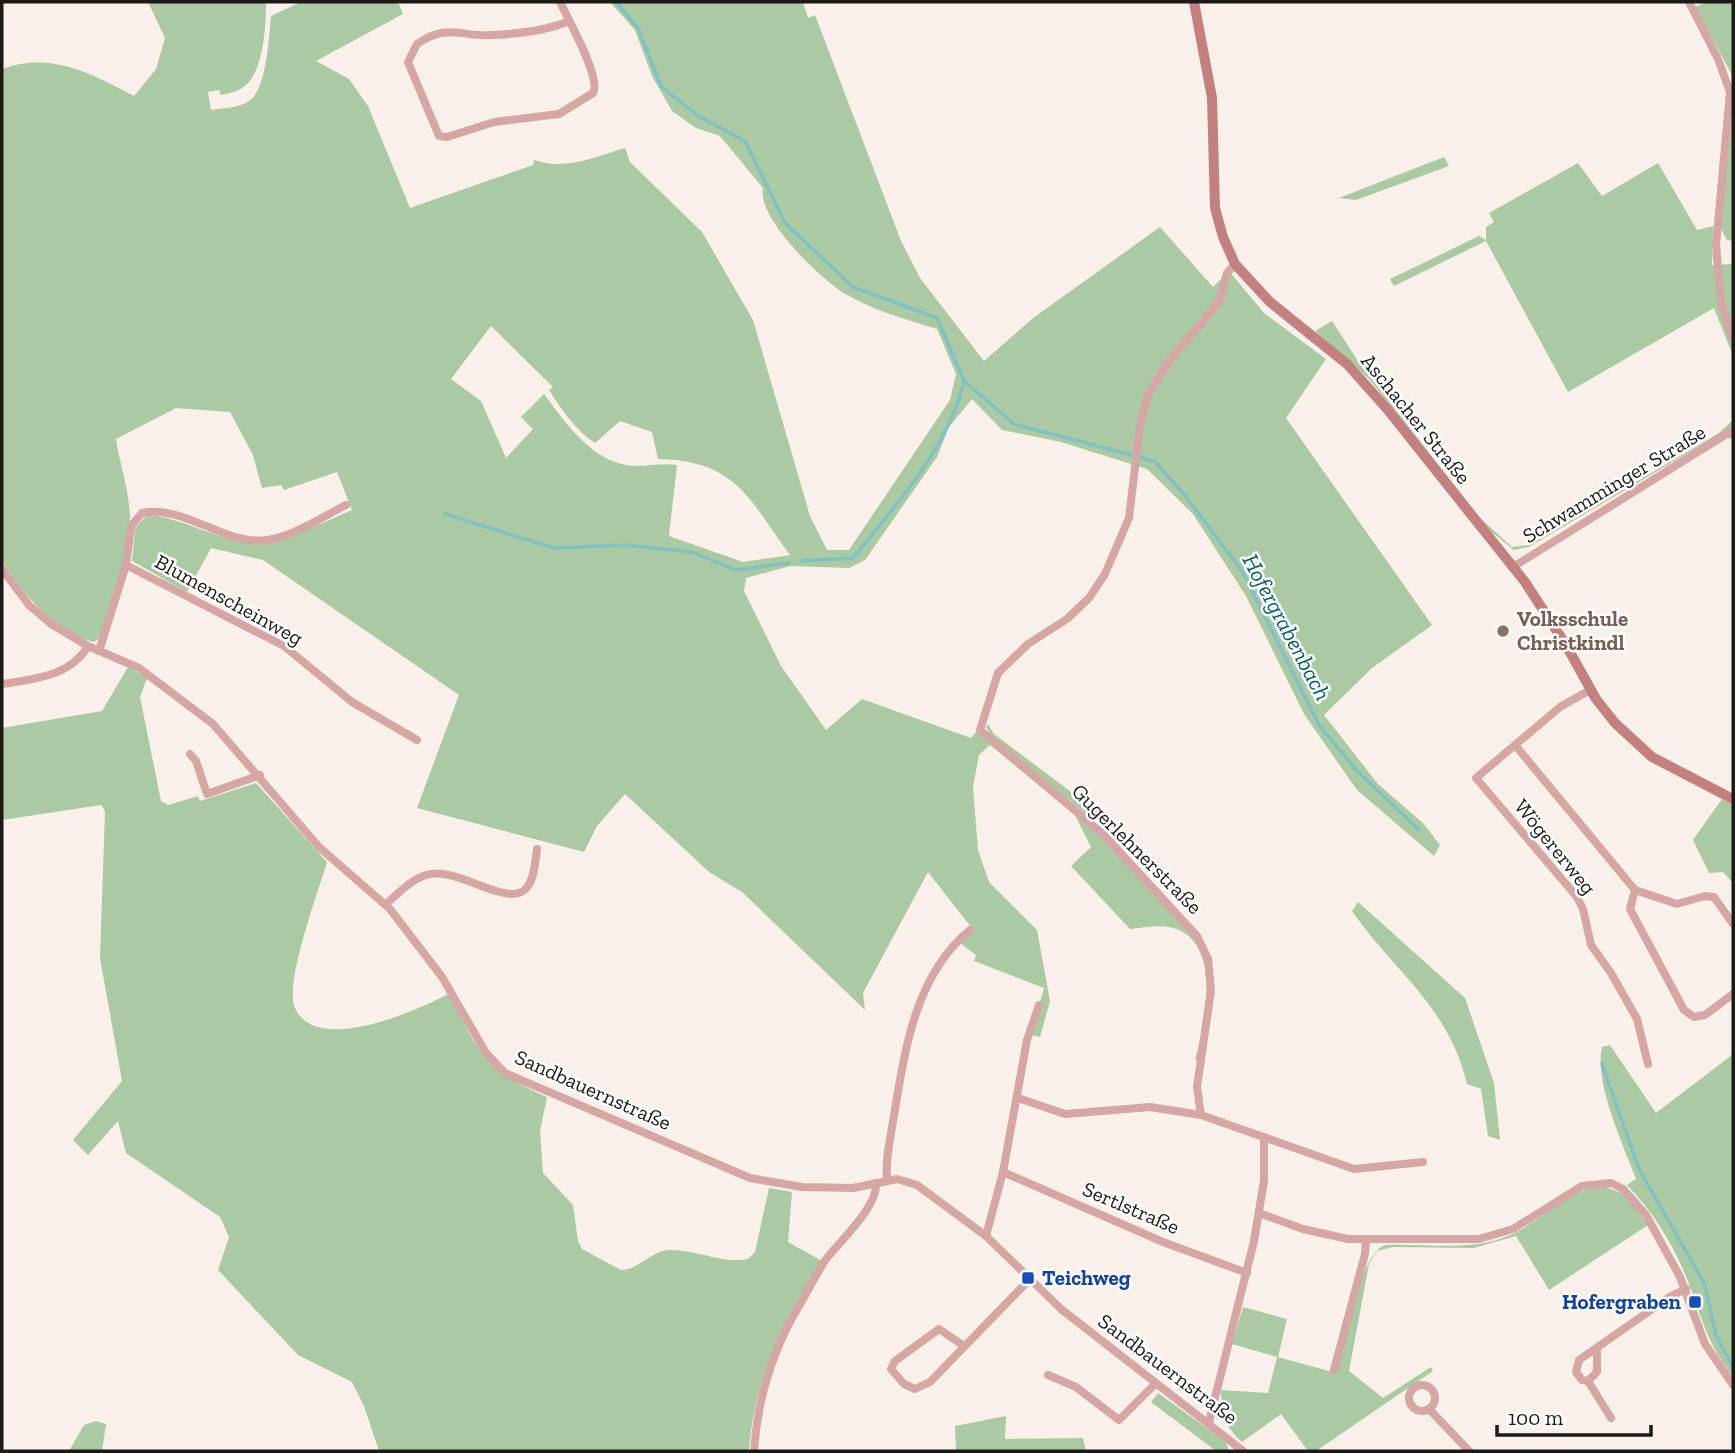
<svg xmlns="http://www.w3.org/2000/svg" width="1735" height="1453" font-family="'Zilla Slab',serif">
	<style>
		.green { fill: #abc9a3; fill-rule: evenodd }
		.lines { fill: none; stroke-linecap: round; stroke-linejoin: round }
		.stream { stroke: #82c0c3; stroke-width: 3.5 }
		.street { stroke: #d5a6a6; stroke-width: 8 }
		.secondary { stroke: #c38081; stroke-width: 10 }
		.education-dot { fill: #8d6e63; stroke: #fff; stroke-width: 2.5 }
		.transit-dot { fill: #1a4fb4; stroke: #fff; stroke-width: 2.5 }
		.labels { text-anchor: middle; stroke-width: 5; stroke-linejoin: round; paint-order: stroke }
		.street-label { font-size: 21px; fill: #1d1917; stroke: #fff }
		.education-label { font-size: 21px; font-weight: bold; fill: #785e54; stroke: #fff; text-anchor: start }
		.transit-label { font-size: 21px; font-weight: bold; fill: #164399; stroke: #fff; text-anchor: start }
		.water-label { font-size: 23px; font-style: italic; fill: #046064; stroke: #fff }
	</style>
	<rect width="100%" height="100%" fill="#faf0ea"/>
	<g class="green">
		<path d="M148,2h118c0,23 -2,65 -19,82 -7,7 -16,9 -26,11l-2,-5 -11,2 3,18c11,-2 29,-2 38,-9 18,-12 20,-65 22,-85l30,-14h97l5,12 -87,47 33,18 19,27 42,102 123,-43 1,-5c31,11 61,-3 91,-12l5,14 72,70 51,88 57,196 17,34h22l101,-150 6,-26 -19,-45c-32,-10 -66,-19 -95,-37 -24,-16 -85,-74 -79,-104l-43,-52 -24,-8 -24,-17 -20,-35 -17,-46 -25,-28h193l5,16 7,-3 86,226 19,37 64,83 49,-43 127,-91 53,60 16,-16 35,42 62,46 -40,59 146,207 -60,43 -48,47 54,69 46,40 16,21 -6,11 -77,-66 -53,-76 -58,-118 -53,-82 -46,-45 -86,-27 -59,-12 -30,-31 -23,28 -12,30 -72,103 -16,8 -59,-2 -44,12 -2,13 37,75 45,64 36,-31 109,39 6,-7 126,106 95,104c17,40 7,78 0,120l-3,-1c10,-36 28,-118 -22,-132 -12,-4 -30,0 -43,1l-59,-63 20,-19 -16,-32 -85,-70 -11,10 -6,32 5,63 11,32 48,48 13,71 -10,36 -9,-2 13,-47 -70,-27 2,-6 -16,-12 11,-16 -43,-55 -65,121 2,17 -123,-118 -33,-20 -84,-78 -28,32 -13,26 -167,-44 42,-113 -196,-135 -52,-12 -24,44 -55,-31 3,-33 12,-13c34,2 69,25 101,26 36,2 72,-17 104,-31l-15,-38 -53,18 -3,-5 -19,3 -9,-33 -23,-43 -54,-4 -60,31c4,27 14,53 14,81 0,38 -17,80 -28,116l-8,6c-42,-11 -69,-47 -92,-81v-492c49,-18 90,5 132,27l22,-27 9,-31zM491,326l62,61 -4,3c13,20 26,40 46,53l25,-22 32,11 6,27c79,2 90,39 132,96l-47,7 -74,-26 8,-71c-17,-3 -34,3 -50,0 -36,-5 -63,-44 -83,-71l-23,23 12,12 -27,29 -25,-57 -30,-22z"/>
		<path d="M1707,2h26v86l-1,-13 -37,-68z"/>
		<path d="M1733,107v134l-6,-1 -7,-13z"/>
		<path d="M1444,157l5,9 -93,34 -17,-2z"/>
		<path d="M1578,163l24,33 56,-33 39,67 16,-4 -1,39 21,-1v92l-19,-48 -146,84 -82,-151 -92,45 -4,-7 89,-43 7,4v-13l8,-5 -5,-9z"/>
		<path d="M1332,321l28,43 120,154 32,29 17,-2 190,-112 14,-13v20l-13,-6 -191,113 -15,3 -26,-21 -119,-150 -54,-48z"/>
		<path d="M128,667l19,11 -7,19 21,104 7,4 30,-9 2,5 56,-18 71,79c-8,28 -43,121 -32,146 21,48 123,2 153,-14 34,60 32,74 99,103l-7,34 3,42 30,32 5,36 4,8 39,21c18,0 30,-20 50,-20 26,0 52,14 77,9l7,-7 14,-64 23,4 -4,50 34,19c-36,64 -68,114 -73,190h-370l-15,-45 -12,-24 -54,-27 -80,-85 11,-33 -9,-20 -94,-64 -8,-32 -30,34 -15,-15 49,-59 -22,-123 5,-147 -4,-6 -99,15v-92l100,-17z"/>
		<path d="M988,724l6,10 105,79 -7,6 -100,-82 -6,-10z"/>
		<path d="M1722,799l11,6v78l-10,-11 -14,1 -16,-33z"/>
		<path d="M1358,902l107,96 29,85 6,57 -12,-4 -7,-47 -14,-5c-19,-79 -72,-111 -115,-173z"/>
		<path d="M1610,1045l46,68 76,-58 1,3v319c-22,-29 -28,-48 -40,-82 -13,-39 -37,-81 -66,-110l9,-6c-13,-35 -42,-96 -34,-132z"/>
		<path d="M1603,1186l21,8 24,31 -99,65 -33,-54 -42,12 -81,-1 -16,4 -8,13 -20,107 34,27 48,-31 2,4 -117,80h-8l-27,-37 -39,28c-18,-16 -21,-29 -21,-52l47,3 9,-36 -45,-13 11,-37 44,12 -9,38 58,16c7,-27 24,-120 49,-128 40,-2 85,7 123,-9 33,-14 59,-47 95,-50z"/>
		<path d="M1158,1393l68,49 3,9h-13l-65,-49z"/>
		<path d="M1006,1416l-1,23 78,-1 3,13h-130l-1,-25z"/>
		<path d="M96,1421l10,3 -4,27h-33l15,-26z"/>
	</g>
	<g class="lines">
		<g class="stream">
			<path d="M616,2l22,26 23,58 37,30 47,25 40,82 68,64 84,31 27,63 50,43 140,37 30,33 58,77 77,154 37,45 63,60"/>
			<path d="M445,514l109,34 72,-3 66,7 43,18 54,-7"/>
			<path d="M801,561l52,-3c42,-52 96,-111 111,-177"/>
			<path d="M1602,1064l37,105 65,114 12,52 17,33"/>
		</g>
		<g class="street">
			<path d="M560,2c8,17 42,77 33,91l-34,21 -65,8 -47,15 -8,-1 -31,-74 9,-18c30,-21 44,-7 75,-9 24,-1 54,-4 77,-14"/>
			<path d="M1689,2l29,57 12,33 -14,153 5,58 12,36"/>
			<path d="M126,565l158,81 68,56 65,38"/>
			<path d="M1513,567l220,-137"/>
			<path d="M2,569l27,36 22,19 37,22 51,22 74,56 106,123 71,62 52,68 44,76 19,20 245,105 52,9 51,1 44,-9 20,6 69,51 75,73 182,142"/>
			<path d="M99,651l27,-86 5,-39 11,-13c42,-9 83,33 125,27 27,-4 55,-23 79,-35"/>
			<path d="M2,684c31,-5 68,-7 86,-38"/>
			<path d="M1590,690l-30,17 -45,38 120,145"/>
			<path d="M1515,745l-39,33 101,119 6,12 8,36 20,28 26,46 11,45"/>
			<path d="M190,754l6,7 11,33 53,-19"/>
			<path d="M386,904c12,-10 24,-24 40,-29 32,-10 86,37 102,11 7,-10 7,-25 9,-37"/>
			<path d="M1733,924l-19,-27 -9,-1 -28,8 -42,-14 -5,19 54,101 10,7 11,-2 28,-21"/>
			<path d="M1018,1098l47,16 85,-7 51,8 153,54 69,-7"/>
			<path d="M1201,1115l-4,-28 14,-97 -3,-31 -11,-23 -93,-101 -124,-105 18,-57 30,-29 39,-25 22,-21 16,-24 24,-56 11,-93 8,-31 21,-33 50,-59 8,-29 8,-9"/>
			<path d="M1003,1172l160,70 84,31"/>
			<path d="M887,1179c-2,-21 4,-43 7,-64 11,-65 21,-140 76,-185"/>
			<path d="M1259,1213l44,16 45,10h131l34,-10 69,-43 29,-3 12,6 23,26 34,62 25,67 28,41"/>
			<path d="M986,1236l17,-64 24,-132 12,-35"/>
			<path d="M964,1346l-25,-17 -44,32 -4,8 13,15 11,5 15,-7 99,-102"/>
			<path d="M1597,1348v24l-9,9 -6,-1 -6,-8 3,-12 92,-64 15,-7"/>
			<path d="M1334,1370l31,-116 1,-14"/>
			<path d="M1048,1375l28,12 43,33 36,-36"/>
			<path d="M1588,1381l23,37"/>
			<circle cx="1422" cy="1398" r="13"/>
			<path d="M1429,1409l40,42"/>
			<path d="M1209,1422l45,-181 10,-60v-44"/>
			<path d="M754,1451c3,-46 16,-92 38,-133 11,-18 21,-38 32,-56 14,-20 54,-54 52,-79"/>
		</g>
		<path class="secondary" d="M1194,2l18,96 3,110 8,29 12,27 35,38 77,62 40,45 138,173 41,63 30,54 19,24 37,34 81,42"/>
	</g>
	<circle class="education-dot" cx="1503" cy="631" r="7"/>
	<g class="transit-dot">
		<rect x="1021" y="1271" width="14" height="14" rx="3.5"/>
		<rect x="1688" y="1295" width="14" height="14" rx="3.5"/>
	</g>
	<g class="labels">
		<g class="street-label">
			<text transform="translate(1416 419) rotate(51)" y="7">Aschacher Straße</text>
			<text transform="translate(1614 484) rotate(-31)" y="7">Schwamminger Straße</text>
			<text transform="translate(229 600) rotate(29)" y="7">Blumenscheinweg</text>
			<text transform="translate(1555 847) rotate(51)" y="7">Wögererweg</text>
			<text transform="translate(1137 849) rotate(45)" y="7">Gugerlehnerstraße</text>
			<text transform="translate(593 1090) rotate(24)" y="7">Sandbauernstraße</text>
			<text transform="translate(1131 1208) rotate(23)" y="7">Sertlstraße</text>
			<text transform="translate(1168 1369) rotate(37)" y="7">Sandbauernstraße</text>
		</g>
		<g class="education-label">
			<text x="1517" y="626">Volksschule<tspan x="1517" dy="24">Christkindl</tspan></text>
		</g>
		<g class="transit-label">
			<text x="1042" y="1285">Teichweg</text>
			<text x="1681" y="1309" text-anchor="end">Hofergraben</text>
		</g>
		<g class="water-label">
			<text transform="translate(1287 627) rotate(62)" y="8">Hofergrabenbach</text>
		</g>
	</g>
	<rect width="1735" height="1453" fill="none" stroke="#1d1917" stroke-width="7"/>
	<path d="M1497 1425v10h154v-10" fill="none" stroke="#1d1917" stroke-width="3.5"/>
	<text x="1508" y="1425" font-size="21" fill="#1d1917" stroke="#ffffff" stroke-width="5" paint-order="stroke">100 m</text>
</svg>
